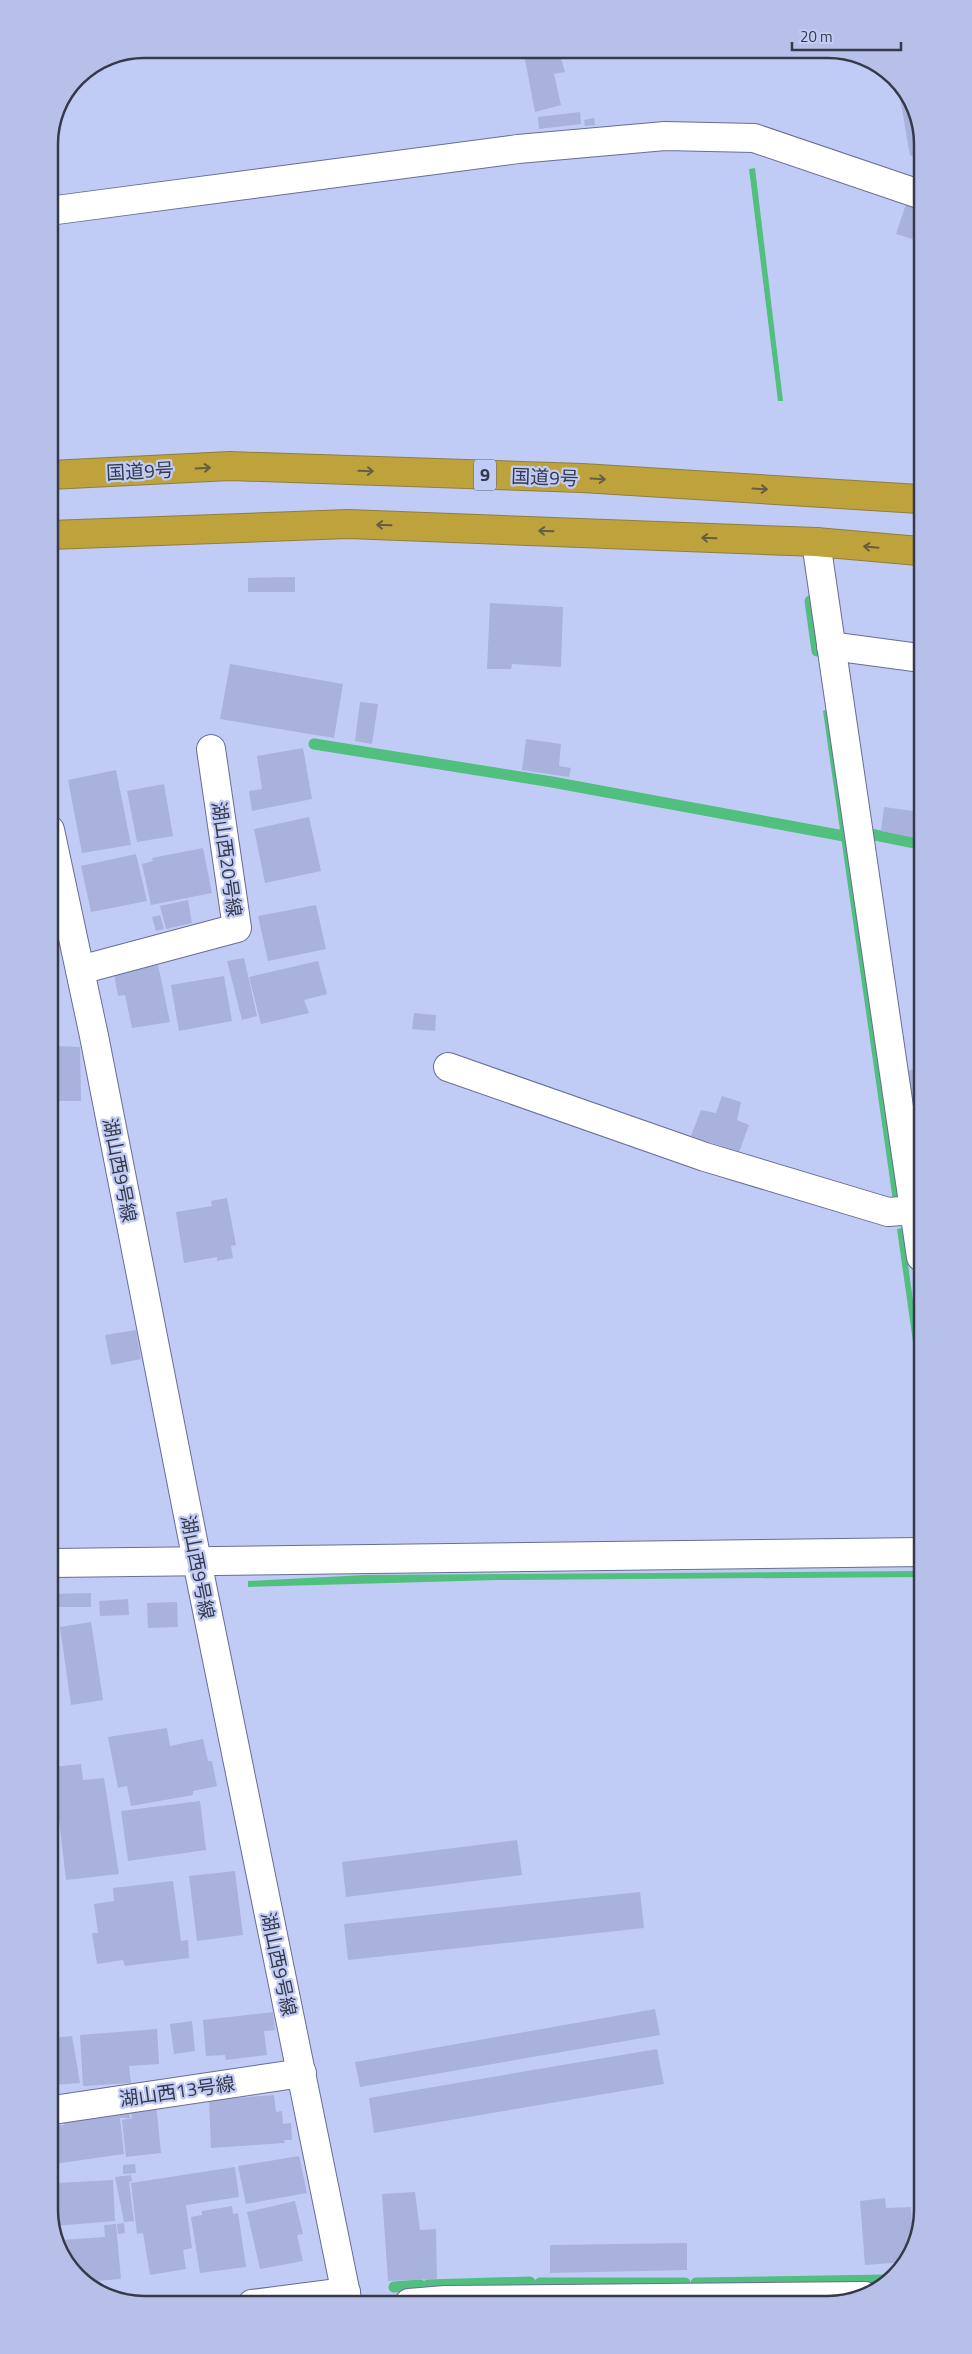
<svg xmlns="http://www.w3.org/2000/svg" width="972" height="2354" font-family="'Titillium Web','Noto Sans JP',sans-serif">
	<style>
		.water { fill: #51bf7d }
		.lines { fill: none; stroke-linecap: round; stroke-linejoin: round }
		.stream { stroke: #51bf7d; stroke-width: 11 }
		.building { fill: #a8b2dc }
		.minor-casing { stroke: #666e95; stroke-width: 30 }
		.highway-casing { stroke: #8e7e41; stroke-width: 30 }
		.minor { stroke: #fff; stroke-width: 28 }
		.highway { stroke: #bea33c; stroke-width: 28 }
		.oneway { stroke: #655e45 }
		.labels { text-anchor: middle; stroke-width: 4.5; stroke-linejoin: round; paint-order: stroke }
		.shield { fill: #c1ccf6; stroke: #5f657e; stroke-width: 1 }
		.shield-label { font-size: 18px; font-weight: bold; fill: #35394a }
		.street-label { font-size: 19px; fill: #35394a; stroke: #c1ccf6 }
		.rim { fill: none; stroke: #35394a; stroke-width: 2.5 }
	</style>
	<rect width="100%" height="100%" fill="#c1ccf6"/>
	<g class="water">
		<path d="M755,168l28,233h-5l-29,-232z"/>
		<path d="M828,709l71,491 -6,1 -70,-490z"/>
		<path d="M903,1228l18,131v39l-24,-169z"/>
		<path d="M922,1571v6l-424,3 -250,7v-6l117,-6z"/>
	</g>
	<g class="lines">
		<g class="stream">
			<path d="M810,601l7,50"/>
			<path d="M314,744l238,38 292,54"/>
			<path d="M870,834l50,10"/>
			<path d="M540,2283h145"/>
			<path d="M696,2283l191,-3"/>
			<path d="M428,2285l102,-3"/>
			<path d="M394,2287l26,-2"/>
		</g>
	</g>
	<g class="building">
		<path d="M523,49h27l1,3 8,-1 6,21 -11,2 7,31 -26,7z"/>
		<path d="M898,85l20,28v41l-8,2z"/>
		<path d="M580,112l1,12 -42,5 -1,-12z"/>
		<path d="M594,118l1,7 -10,1 -1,-6z"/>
		<path d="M906,204l13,4v33l-23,-7z"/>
		<path d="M295,577v15h-47v-14z"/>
		<path d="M490,603l73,4 -2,60 -49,-3 -1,5h-24z"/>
		<path d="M230,664l113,20 -9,54 -114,-19z"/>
		<path d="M360,702l18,2 -6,40 -17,-3z"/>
		<path d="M526,739l35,5 -2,22 12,2 -2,9 -47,-7z"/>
		<path d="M303,748l9,51 -60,12 -3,-20 13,-2 -5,-33z"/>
		<path d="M116,770l15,75 -49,8 -14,-73z"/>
		<path d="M164,784l9,52 -36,6 -10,-51z"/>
		<path d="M884,807l36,5v27l-39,-8z"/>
		<path d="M309,817l12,54 -56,12 -11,-54z"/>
		<path d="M203,848l9,45 -61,12 -9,-41 11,-3 -1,-3z"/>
		<path d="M136,854l11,47 -56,11 -10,-46z"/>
		<path d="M188,900l4,23 -26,6 -6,-23z"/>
		<path d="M316,905l10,44 -58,12 -10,-45z"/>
		<path d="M160,915l4,14 -8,2 -4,-14z"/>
		<path d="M244,958l13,58 -15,4 -15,-59z"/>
		<path d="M318,961l9,33 -23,6 5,13 -48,11 -12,-47z"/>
		<path d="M158,965l12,57 -38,6 -7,-33 -7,1 -4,-22z"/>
		<path d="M224,976l8,45 -53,10 -8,-46z"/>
		<path d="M414,1013l22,2 -1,16 -23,-2z"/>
		<path d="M54,1046l26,1 1,54h-28z"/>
		<path d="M921,1069v31l-11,2 -5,-31z"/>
		<path d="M722,1096l19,6 -4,18 12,5 -10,27 -48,-16 10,-26 15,3z"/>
		<path d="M227,1198l9,47 -5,1 2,12 -16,3v-4l-33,6 -8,-51 36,-6 -1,-5z"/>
		<path d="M136,1330l5,29 -30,6 -6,-30z"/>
		<path d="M91,1593v14h-38v-13z"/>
		<path d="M128,1599l1,16 -29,1 -1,-15z"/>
		<path d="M177,1602l1,25 -30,1 -1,-25z"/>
		<path d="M91,1622l12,78 -32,5 -11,-78z"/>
		<path d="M167,1728l3,18 33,-7 5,22h4l5,25 -24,5v4l-62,11 -4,-20 -9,2 -10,-51z"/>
		<path d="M81,1764l2,16 21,-2 15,96 -53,6 -13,-113z"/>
		<path d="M200,1801l6,49 -78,11 -7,-50z"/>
		<path d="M517,1840l5,35 -176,22 -4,-35z"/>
		<path d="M235,1871l8,64 -46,6 -8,-65z"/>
		<path d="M173,1881l8,60 7,-1 1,18 -64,8 -2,-6 -26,4 -5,-31h6l-4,-29 20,-3 -1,-13z"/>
		<path d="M640,1892l4,36 -296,32 -4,-36z"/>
		<path d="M655,2009l5,26 -300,52 -5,-25z"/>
		<path d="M273,2012l2,18 -11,1 3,24 -41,5 -1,-5 -19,1 -3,-36z"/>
		<path d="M192,2021l3,30 -21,3 -4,-30z"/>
		<path d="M157,2029l2,35 -30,2 2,17 -48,3 -3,-51z"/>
		<path d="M72,2036l8,47 -27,2v-47z"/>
		<path d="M657,2049l7,35 -290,49 -5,-35z"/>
		<path d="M274,2095l2,17 6,-1 1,13 8,-1 1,17h-8l1,3 -74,5 -2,-48z"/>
		<path d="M156,2104l5,49 -35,4 -4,-37 10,-2 -2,-10z"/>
		<path d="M129,2111l1,7h-10l4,36 -70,10 -1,-38 11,-1 -1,-6z"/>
		<path d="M299,2156l8,37 -61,11 -8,-38z"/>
		<path d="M135,2164l1,9 -13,1v-9z"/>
		<path d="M235,2167l4,30 -53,8 6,43 -9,2 3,19 -36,6 -7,-42 -6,1 -6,-51z"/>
		<path d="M131,2175l1,6 -3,1 5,39 -10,1 -9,-45z"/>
		<path d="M113,2180l2,41 -60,5 -1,-25h3l-1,-18z"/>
		<path d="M415,2192l5,38 16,-1 1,50 -49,2 -6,-87z"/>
		<path d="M885,2198l1,10 25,-1 2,33 -7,22 -41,3 -5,-64z"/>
		<path d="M295,2201l8,33 -6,1 6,26 -43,8 -13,-57z"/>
		<path d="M232,2206l1,8 5,-1 8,54 -46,6 -9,-56 11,-2v-4z"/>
		<path d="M124,2223l1,10 -7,1 -1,-10z"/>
		<path d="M116,2224l5,55 -38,3 -22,-31 -1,-11 45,-3 -1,-12z"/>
		<path d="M687,2243v27l-137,3v-28z"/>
	</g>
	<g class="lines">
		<defs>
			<g id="minor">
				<path d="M49,211l469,-62 147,-13 89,2 165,56"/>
				<path d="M816,542l105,715"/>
				<path d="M831,646l89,12"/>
				<path d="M50,830l44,206 103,525 151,743"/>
				<path d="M80,970l157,-42 -26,-179"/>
				<path d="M448,1067l257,90 183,55 27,-2"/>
				<path d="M52,1563l870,-11"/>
				<path d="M53,2110l249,-37"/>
				<path d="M409,2303l36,-3 420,-4"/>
				<path d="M252,2304l94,-12"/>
			</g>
			<g id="highway">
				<path d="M50,475l180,-9 352,12 337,21"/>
				<path d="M50,535l298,-11 468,18 103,9"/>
			</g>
		</defs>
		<use href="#minor" class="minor-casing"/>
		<use href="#highway" class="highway-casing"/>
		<use href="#minor" class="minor"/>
		<use href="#highway" class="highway"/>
	</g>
	<defs><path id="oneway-shaft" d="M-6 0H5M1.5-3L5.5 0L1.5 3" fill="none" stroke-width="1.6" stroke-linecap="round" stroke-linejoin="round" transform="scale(1.25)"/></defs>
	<g class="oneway">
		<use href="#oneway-shaft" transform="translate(203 468) rotate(-3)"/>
		<use href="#oneway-shaft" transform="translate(366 471) rotate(2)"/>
		<use href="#oneway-shaft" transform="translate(598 479) rotate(3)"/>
		<use href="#oneway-shaft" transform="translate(760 489) rotate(3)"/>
		<use href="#oneway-shaft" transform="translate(384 525) rotate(-178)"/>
		<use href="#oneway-shaft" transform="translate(546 531) rotate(-178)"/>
		<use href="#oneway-shaft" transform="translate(709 538) rotate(-178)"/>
		<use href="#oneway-shaft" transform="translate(871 547) rotate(-175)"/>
	</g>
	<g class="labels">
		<rect class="shield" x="474" y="459.5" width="22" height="31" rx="4"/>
		<g class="shield-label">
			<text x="485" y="481">9</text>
		</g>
		<g class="street-label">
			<text transform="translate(140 471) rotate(-3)" y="7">国道9号</text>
			<text transform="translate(545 477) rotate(2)" y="7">国道9号</text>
			<text transform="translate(227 859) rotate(82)" y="7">湖山西20号線</text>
			<text transform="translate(120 1170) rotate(79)" y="7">湖山西9号線</text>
			<text transform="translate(198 1567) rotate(79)" y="7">湖山西9号線</text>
			<text transform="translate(279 1964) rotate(78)" y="7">湖山西9号線</text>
			<text transform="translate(177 2091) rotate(-8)" y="7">湖山西13号線</text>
		</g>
	</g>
	<path d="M0 0H972V2354H0ZM144 58H828A86 86 0 0 1 914 144V2210A86 86 0 0 1 828 2296H144A86 86 0 0 1 58 2210V144A86 86 0 0 1 144 58Z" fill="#b6c0e8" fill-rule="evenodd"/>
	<path class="rim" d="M144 58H828A86 86 0 0 1 914 144V2210A86 86 0 0 1 828 2296H144A86 86 0 0 1 58 2210V144A86 86 0 0 1 144 58Z"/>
	<path d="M792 42v8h109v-8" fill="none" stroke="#35394a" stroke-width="2.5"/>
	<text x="800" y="42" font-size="15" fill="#35394a" stroke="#c1ccf6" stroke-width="4" paint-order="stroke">20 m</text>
</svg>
